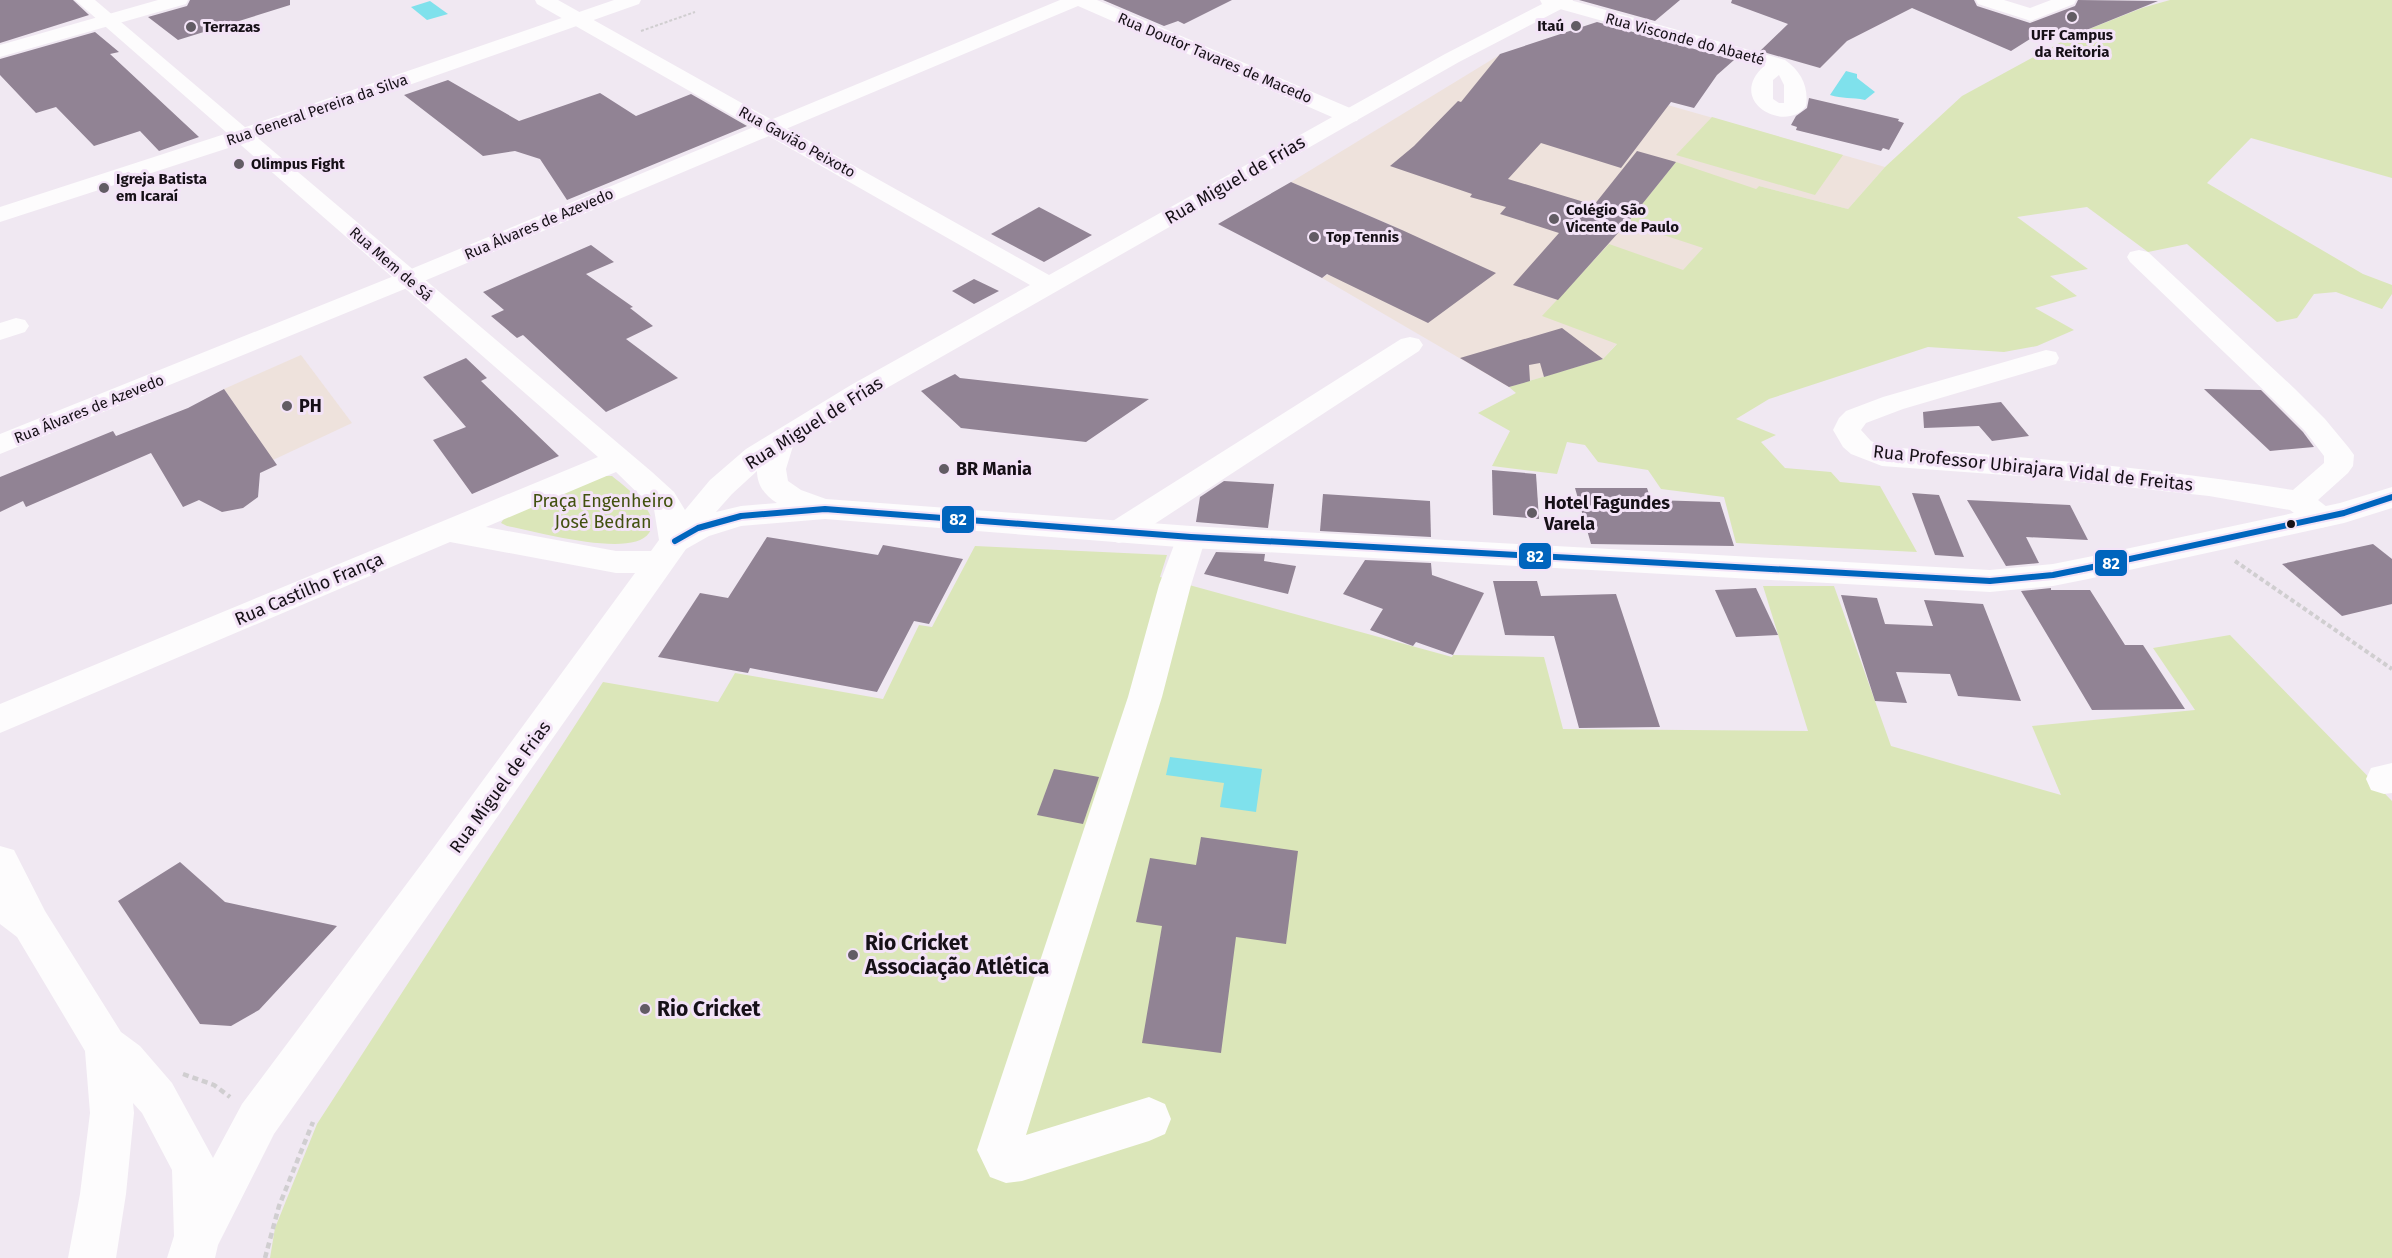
<svg xmlns="http://www.w3.org/2000/svg" width="2392" height="1258" font-family="'Fira Sans',sans-serif">
	<style>
		.education { fill: #eee2dc }
		.green { fill: #dbe6b9 }
		.water { fill: #7fe1ec }
		.building { fill: #918394 }
		.lines { fill: none; stroke-linecap: round; stroke-linejoin: round }
		.path-far2 { stroke: #d0ced0; stroke-width: 2; stroke-dasharray: 3 2; stroke-linecap: butt }
		.path-far1 { stroke: #d0ced0; stroke-width: 4; stroke-dasharray: 4.5 3; stroke-linecap: butt }
		.path { stroke: #d0ced0; stroke-width: 4.5; stroke-dasharray: 6 4; stroke-linecap: butt }
		.minor { fill: #fdfcfd; fill-rule: evenodd }
		.major { fill: #fdfcfd; fill-rule: evenodd }
		.bus-1-casing { stroke: #f3e3f7; stroke-width: 10 }
		.bus-1 { stroke: #0065bd; stroke-width: 6 }
		.poi-dot { fill: #625c64; stroke: #f3e3f7; stroke-width: 2 }
		.bus-dot { fill: #161017; stroke: #f3e3f7; stroke-width: 2 }
		.labels { text-anchor: middle; stroke-width: 6; stroke-linejoin: round; paint-order: stroke }
		.far-poi-label { font-size: 15px; font-weight: bold; fill: #161017; stroke: #f3e3f7; text-anchor: start }
		.far-street-label { font-size: 15px; fill: #161017; stroke: #f3e3f7 }
		.street-label { font-size: 18px; fill: #161017; stroke: #f3e3f7 }
		.poi-label { font-size: 18px; font-weight: bold; fill: #161017; stroke: #f3e3f7; text-anchor: start }
		.park-label { font-size: 18px; fill: #42510f; stroke: #f3e3f7 }
		.near-poi-label { font-size: 21px; font-weight: bold; fill: #161017; stroke: #f3e3f7; text-anchor: start }
		.line-badge { stroke: #f3e3f7; stroke-width: 2 }
		.badge-label { font-size: 16px; text-anchor: middle; font-weight: bold; fill: #fff }
	</style>
	<rect width="100%" height="100%" fill="#f0e8f2"/>
	<g class="education">
		<path d="M1501,54l163,50 221,63 -37,42 -89,-23 -156,173 -94,28 -187,-109 80,-48 -111,-48z"/>
		<path d="M301,355l51,68 -79,37 -49,-71z"/>
	</g>
	<g class="green">
		<path d="M2170,0h222v178l-141,-40 -44,45 156,91 29,11v9l-10,15 -46,-17 -22,2 -17,24 -20,4 -90,-78 -39,8 -61,-45 -70,10 71,52 -38,7 27,20 -42,12 39,22 -37,16 -33,6 -76,-5 -159,52 -33,20 40,16 -15,7 24,26 46,4 9,10 40,4 37,66 -181,-9 -12,-46 -63,-8 -13,-19 -50,-8 -13,-17 -18,-3 -10,32 -65,-8 18,-35 -32,-18 38,-20 -7,-6 94,-28 14,-15 -75,-28 67,-72 74,26 20,-22 -76,-25 49,-61 80,27 3,-3 89,23 37,-42 77,-71 112,-61 68,-27z"/>
		<path d="M1712,117l131,38 -28,40 -139,-40z"/>
		<path d="M605,476h7c13,11 51,37 37,57 -17,26 -114,-2 -142,-7l-6,-3 4,-6z"/>
		<path d="M975,546l192,9 -7,22 292,80 1,-2 91,2 19,72 245,2 -45,-145h71l57,160 170,49 -29,-69 163,-16 -42,-62 77,-13 162,166v457h-2122l5,-30 42,-104 286,-442 115,20 17,-29 148,26 36,-74 13,2z"/>
	</g>
	<g class="water">
		<path d="M430,1l18,13 -21,6 -16,-13z"/>
		<path d="M1846,71l11,3v4l18,14 -10,8c-13,-3 -23,-1 -35,-5z"/>
		<path d="M1170,757l92,12 -6,43 -36,-5 4,-24 -58,-8z"/>
	</g>
	<g class="building">
		<path d="M0,0h73l16,15 -89,28z"/>
		<path d="M190,0h100v5l-112,35 -30,-23 39,-11z"/>
		<path d="M1103,0h129l-48,24 -6,-3 -14,5z"/>
		<path d="M1579,0h101l-25,21z"/>
		<path d="M1732,0h242l3,6 53,17 45,-17 3,-6 80,1 -84,34 -28,-6 -35,22 -99,-43 -65,33 -27,27 -60,-17 28,-27 -57,-21z"/>
		<path d="M1597,22l137,38 -17,15 -23,33 -23,-6 -50,66 -80,-25 -33,36 86,26 43,-54 39,11 -49,61 -69,77 -45,-15 46,-52 -59,-19 6,-7 -36,-10 2,-3 -82,-28 24,-20 44,-45 3,1 39,-48z"/>
		<path d="M95,32l24,20 -9,2 89,83 -40,14 -19,-20 -46,15 -38,-39 -20,6 -36,-38v-16z"/>
		<path d="M448,80l71,41 81,-28 36,23 55,-22 56,32 -180,74 -27,-41 -25,-8 -32,5 -79,-61z"/>
		<path d="M1809,98l90,21 -1,2 6,2 -15,27 -6,-2 -2,3 -85,-21 1,-3 -6,-2 5,-9 11,-8z"/>
		<path d="M1291,182l111,48 94,43 -68,50 -101,-49 -5,4 -104,-54z"/>
		<path d="M1039,207l53,28 -48,27 -53,-28z"/>
		<path d="M591,245l23,17 -28,12 47,33 -3,1 23,18 -27,13 52,39 -72,34 -83,-77 -6,3 -26,-22 13,-6 -21,-18z"/>
		<path d="M974,279l25,12 -25,13 -22,-13z"/>
		<path d="M1562,328l41,31 -59,18 -4,-14 -11,2 1,16 -21,6 -49,-29z"/>
		<path d="M466,358l21,20 -6,3 78,75 -87,38 -39,-54 33,-13 -43,-50z"/>
		<path d="M955,374l5,4 189,21 -63,43 -125,-14 -40,-37z"/>
		<path d="M224,389l53,76 -17,8 -2,24 -15,11 -21,4 -23,-12 -16,7 -32,-54 -125,54 -3,-6 -23,11v-35l113,-46 3,5 72,-28z"/>
		<path d="M2204,389l57,1 42,42 11,15 -44,4z"/>
		<path d="M2001,402l28,34 -37,5 -13,-15 -55,2 -1,-16z"/>
		<path d="M1492,470l44,4 3,45 -46,-4z"/>
		<path d="M1224,481l50,3 -6,44 -72,-6 4,-25z"/>
		<path d="M1575,488h72l4,12 69,2 14,44 -143,-2z"/>
		<path d="M1912,493l27,2 25,62 -29,-2z"/>
		<path d="M1323,494l107,7 1,36 -111,-6z"/>
		<path d="M1967,500l103,5 18,35 -62,-3 13,26 -33,3z"/>
		<path d="M767,537l111,18 5,-10 80,14 -34,65 -15,-3 -37,71 -127,-24 -2,5 -90,-16 42,-64 28,5z"/>
		<path d="M2373,544l19,15v45l-50,12 -60,-52z"/>
		<path d="M1216,552l49,2 -1,7 32,5 -8,28 -84,-20z"/>
		<path d="M1365,560l66,3 1,12 52,18 -31,62 -37,-13 -3,4 -43,-16 13,-21 -40,-15z"/>
		<path d="M1493,581h44l4,15 75,-2 44,133 -81,1 -25,-92 -49,-1z"/>
		<path d="M1756,588l22,47 -42,2 -21,-47z"/>
		<path d="M2051,588v2h39l35,55h18l42,64 -93,1 -71,-119z"/>
		<path d="M1841,595l36,3 8,26 48,2 -9,-26 59,4 38,97 -63,-5 -8,-22 -54,-2 11,31 -32,-2z"/>
		<path d="M1054,769l45,8 -16,47 -46,-9z"/>
		<path d="M1201,837l97,14 -12,93 -50,-7 -15,116 -79,-10 20,-117 -26,-4 14,-64 46,7z"/>
		<path d="M180,862l45,40 112,24 -78,84 -28,16 -31,-2 -82,-123z"/>
	</g>
	<g class="lines">
		<path class="path-far2" d="M641,31l54,-19"/>
		<path class="path-far1" d="M2235,561l157,108"/>
		<g class="path">
			<path d="M183,1074l31,11 16,12"/>
			<path d="M265,1258l14,-52 34,-84"/>
		</g>
		<g class="minor">
			<path d="M158,0h30l-2,4 -186,53v-12z"/>
			<path d="M614,0h27l-2,4 -389,137 -250,81v-15l234,-76z"/>
			<path d="M1060,0h37l260,111 3,5 -3,5 -8,1 -8,-1 -263,-115 -661,278 -417,170v-20l399,-160z"/>
			<path d="M1540,0h30l215,60c16,11 24,27 21,46 -20,28 -81,-4 -42,-40l-222,-62zM1779,75l5,10v18h-5l-6,-4v-19z"/>
			<path d="M1976,0h28l26,8 21,-8h25l-2,4 -43,17 -53,-17z"/>
			<path d="M2139,250l9,2 147,137 30,30 24,29 5,7 -1,11 -5,7 -30,27 14,11 4,7 -4,7 -11,3 -11,-3 -20,-15 -81,-14 -176,-19 -151,-11 -31,-12 -8,-7 -10,-17 6,-12 7,-7 37,-14 163,-47 10,2 3,6 -3,6 -153,45 -37,14 -5,7 10,11 13,6c137,9 273,21 409,43l31,-27v-7l-19,-25 -30,-30 -145,-139 -3,-5 3,-5z"/>
			<path d="M16,318l9,2 4,6 -4,6 -25,8v-17z"/>
			<path d="M1410,337l9,2 4,6 -4,6 -289,189 -11,3 -11,-3 -4,-8 4,-8 293,-185z"/>
			<path d="M1191,526l11,3 4,8 -15,48 -29,112 -136,438 123,-38 16,7 6,15 -6,15 -16,7 -127,40 -16,2 -16,-6 -13,-27 151,-453 31,-112 21,-56z"/>
			<path d="M2392,763v30l-8,1 -13,-4 -5,-11 5,-11z"/>
		</g>
		<path class="major" d="M75,0h20l557,472 22,20 11,18 25,-30 36,-31 105,-64 179,-100 -493,-281 -2,-4h23l491,275 396,-221 105,-54h23l-2,4 -112,58 -588,335 -78,49 -7,23 2,12 13,9 25,9 365,27 799,44 63,-6 35,-7 252,-54 52,-16v21l-48,15 -256,56 -35,7 -63,6 -799,-44 -366,-29 -84,7 -32,10 -23,13 -412,585 -56,111 -3,13h-48l7,-22 -2,-66 -30,-57 -9,-10 1,10 -8,81 -10,64h-48l12,-64 10,-81 -5,-62 -68,-114 -17,-13v-78l14,4 31,61 76,121 19,14 32,37 41,75 29,-54 184,-246 209,-285h-19l-166,-31 -450,191v-29l598,-247zM757,471c0,14 8,25 20,32l-36,3 -25,6 16,-18zM616,472l38,37 5,31 -8,11h-35l-130,-24z"/>
		<defs>
			<path id="bus-1" d="M675,541l23,-13 43,-12 84,-7 366,28 799,44 63,-6 35,-7 256,-55 48,-16"/>
		</defs>
		<use href="#bus-1" class="bus-1-casing"/>
		<use href="#bus-1" class="bus-1"/>
	</g>
	<g class="poi-dot">
		<circle cx="2072" cy="17" r="6"/>
		<circle cx="1576" cy="26" r="6"/>
		<circle cx="191" cy="27" r="6"/>
		<circle cx="239" cy="164" r="6"/>
		<circle cx="104" cy="188" r="6"/>
		<circle cx="1554" cy="219" r="6"/>
		<circle cx="1314" cy="237" r="6"/>
		<circle cx="287" cy="406" r="6"/>
		<circle cx="944" cy="469" r="6"/>
		<circle cx="1532" cy="513" r="6"/>
		<circle cx="853" cy="955" r="6"/>
		<circle cx="645" cy="1009" r="6"/>
	</g>
	<circle class="bus-dot" cx="2291" cy="524" r="5"/>
	<g class="labels">
		<g class="far-poi-label">
			<text x="1564" y="31" text-anchor="end">Itaú</text>
			<text x="203" y="32">Terrazas</text>
			<text x="2072" y="40" text-anchor="middle">UFF Campus<tspan x="2072" dy="17">da Reitoria</tspan></text>
			<text x="251" y="169">Olimpus Fight</text>
			<text x="116" y="184">Igreja Batista<tspan x="116" dy="17">em Icaraí</tspan></text>
			<text x="1566" y="215">Colégio São<tspan x="1566" dy="17">Vicente de Paulo</tspan></text>
			<text x="1326" y="242">Top Tennis</text>
		</g>
		<g class="far-street-label">
			<text transform="translate(1685 39) rotate(15)" y="5">Rua Visconde do Abaeté</text>
			<text transform="translate(1215 58) rotate(23)" y="5">Rua Doutor Tavares de Macedo</text>
			<text transform="translate(317 110) rotate(-19)" y="5">Rua General Pereira da Silva</text>
			<text transform="translate(797 142) rotate(29)" y="5">Rua Gavião Peixoto</text>
			<text transform="translate(539 224) rotate(-23)" y="5">Rua Álvares de Azevedo</text>
			<text transform="translate(391 264) rotate(41)" y="5">Rua Mem de Sá</text>
			<text transform="translate(89 409) rotate(-22)" y="5">Rua Álvares de Azevedo</text>
		</g>
		<g class="street-label">
			<text transform="translate(1235 180) rotate(-30)" y="6">Rua Miguel de Frias</text>
			<text transform="translate(814 423) rotate(-32)" y="6">Rua Miguel de Frias</text>
			<text transform="translate(2033 468) rotate(6)" y="6">Rua Professor Ubirajara Vidal de Freitas</text>
			<text transform="translate(309 589) rotate(-23)" y="6">Rua Castilho França</text>
			<text transform="translate(500 787) rotate(-54)" y="6">Rua Miguel de Frias</text>
		</g>
		<g class="poi-label">
			<text x="299" y="412">PH</text>
			<text x="956" y="475">BR Mania</text>
			<text x="1544" y="509">Hotel Fagundes<tspan x="1544" dy="21">Varela</tspan></text>
		</g>
		<g class="park-label">
			<text x="603" y="507">Praça Engenheiro<tspan x="603" dy="21">José Bedran</tspan></text>
		</g>
		<g class="near-poi-label">
			<text x="865" y="950">Rio Cricket<tspan x="865" dy="24">Associação Atlética</tspan></text>
			<text x="657" y="1016">Rio Cricket</text>
		</g>
	</g>
	<g class="line-badge">
		<rect x="941" y="505" width="34" height="29" rx="6" fill="#0065bd"/>
		<rect x="1518" y="542" width="34" height="28" rx="6" fill="#0065bd"/>
		<rect x="2094" y="549" width="34" height="28" rx="6" fill="#0065bd"/>
	</g>
	<g class="badge-label">
		<text x="958" y="525">82</text>
		<text x="1535" y="562">82</text>
		<text x="2111" y="569">82</text>
	</g>
</svg>
